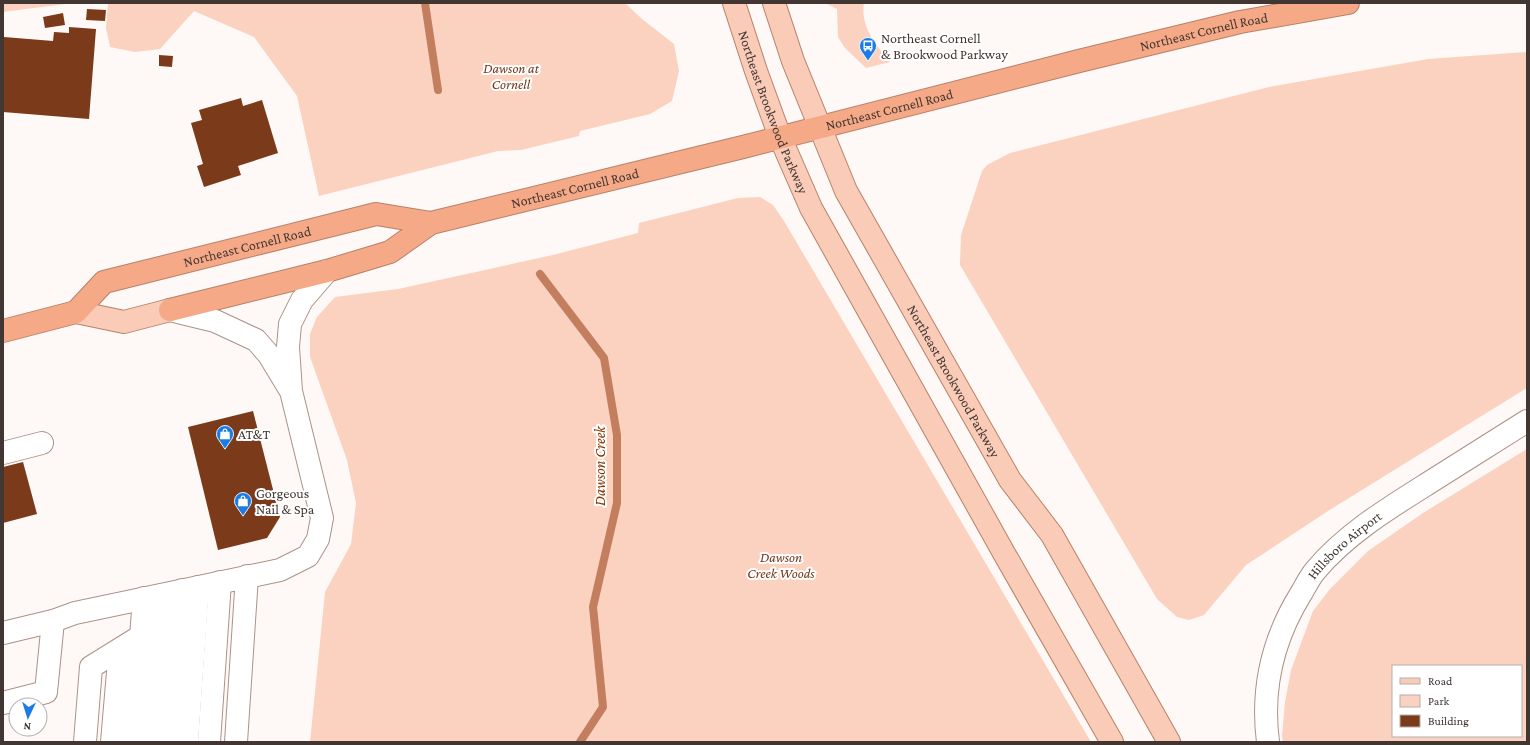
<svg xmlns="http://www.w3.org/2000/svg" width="1530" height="745" font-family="'Crimson Pro',serif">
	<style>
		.green { fill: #fbd1bf; fill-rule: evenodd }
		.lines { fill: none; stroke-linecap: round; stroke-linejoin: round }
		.stream { stroke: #c37e5f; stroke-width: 8 }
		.building { fill: #7b3a19 }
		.minor-casing { stroke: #ab9288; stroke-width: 24 }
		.major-casing { stroke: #b78169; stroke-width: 24 }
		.highway-casing { stroke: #b78169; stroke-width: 24 }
		.minor { stroke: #fff; stroke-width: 22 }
		.major { stroke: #facbb7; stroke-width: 22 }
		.highway { stroke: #f6a987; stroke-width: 22 }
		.labels { text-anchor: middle; stroke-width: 4; stroke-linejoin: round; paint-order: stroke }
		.street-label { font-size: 14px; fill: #413632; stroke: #fff }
		.poi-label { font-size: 14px; fill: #413632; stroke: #fff; text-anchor: start }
		.park-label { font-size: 14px; font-style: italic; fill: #723719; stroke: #fff }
		.water-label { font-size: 15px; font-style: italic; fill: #873500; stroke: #fff }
	</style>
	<rect width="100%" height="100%" fill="#fef9f6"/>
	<g class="green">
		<path d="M3,3h70l-70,9z"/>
		<path d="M108,3h517l17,16 32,25 5,27 -7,30 -22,13 -70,17 -1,5 -58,14 -23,1 -179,45 -22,-100 -43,-59 -60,-26 -34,38 -25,3 -25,-5 -4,-19z"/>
		<path d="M825,3h39c-4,24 12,42 26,59l-24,6 -21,-20 -7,-11 -1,-28z"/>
		<path d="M1527,52v336l-199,123 -82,54 -42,50 -15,5 -12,-3 -20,-18 -197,-334 1,-30 21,-64 5,-6 23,-12 259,-66 159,-28z"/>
		<path d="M760,197l13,8 11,16 307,521h-781l15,-150 26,-48 5,-41 -9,-43 -37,-103v-23l7,-17 18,-20 63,-8 155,-34 85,-22 1,-10 99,-25z"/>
		<path d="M1527,449v293h-244l-1,-6 3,-34 6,-32 22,-59 17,-22 38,-38 55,-38zM1393,666h128v70h-128z"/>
	</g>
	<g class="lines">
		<g class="stream">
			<path d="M425,3l13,87"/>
			<path d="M540,274l64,84 13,77v68l-24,104 10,100 -23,35"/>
		</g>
	</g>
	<g class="building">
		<path d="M87,9l19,1 -1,11 -19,-1z"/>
		<path d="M63,13l2,12 -20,3 -2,-11z"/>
		<path d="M69,27l27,2 -7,90 -86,-7 1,-75 49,4 1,-9 15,1z"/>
		<path d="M159,55l14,1 -1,11 -13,-1z"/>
		<path d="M241,98l2,8 19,-6 16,53 -40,13 3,9 -37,12 -7,-21 6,-2 -12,-41 11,-3 -3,-10z"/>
		<path d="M253,411l27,106 -13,21 -49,12 -30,-123z"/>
		<path d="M23,462l14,52 -34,9v-56z"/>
	</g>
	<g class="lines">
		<defs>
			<g id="minor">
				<path d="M170,310l45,11 41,19 13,15 20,33"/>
				<path d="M3,453l39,-10"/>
				<path d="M3,633l50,-12 22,-8 205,-43 28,-14 10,-17 4,-21 -31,-127 -3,-44 2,-23 12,-24 25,-29"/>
				<path d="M3,703l43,-11 7,-71"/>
				<path d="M85,742l6,-75 50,-31"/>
				<path d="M112,742l6,-70 19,-30"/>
				<path d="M133,742l11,-144"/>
				<path d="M150,742l12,-147"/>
				<path d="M171,742l11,-152"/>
				<path d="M187,742l11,-155"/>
				<path d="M209,742l11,-160"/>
				<path d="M236,742l11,-166"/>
				<path id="s1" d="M1268,742c-7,-54 5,-104 34,-150 4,-7 8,-15 13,-21 30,-36 72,-62 112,-87 33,-21 67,-42 100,-63"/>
			</g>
			<g id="major">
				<path id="s2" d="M734,3l22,68 24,66 31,71 194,347 107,187"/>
				<path id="s3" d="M774,3l19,58 53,130 164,289 42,55 117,207"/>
				<path d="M76,312l48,10 46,-12"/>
			</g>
			<g id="highway">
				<path id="s4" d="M170,310l157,-39 63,-19 41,-29 312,-76 336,-86 161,-39 108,-19"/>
				<path id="s5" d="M3,331l73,-19 28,-30 272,-68 55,9"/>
			</g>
		</defs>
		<use href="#minor" class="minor-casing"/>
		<use href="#major" class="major-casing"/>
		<use href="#highway" class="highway-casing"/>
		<use href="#minor" class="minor"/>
		<use href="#major" class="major"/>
		<use href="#highway" class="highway"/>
	</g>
	<defs>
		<symbol id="bus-pin" viewBox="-11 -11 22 30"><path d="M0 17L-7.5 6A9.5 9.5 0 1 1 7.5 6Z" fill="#1c7ce5" stroke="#fff"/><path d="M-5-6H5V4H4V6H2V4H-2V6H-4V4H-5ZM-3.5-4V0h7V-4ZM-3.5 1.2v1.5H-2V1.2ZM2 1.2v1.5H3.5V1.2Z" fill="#fff"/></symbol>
		<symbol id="shop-pin" viewBox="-11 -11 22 30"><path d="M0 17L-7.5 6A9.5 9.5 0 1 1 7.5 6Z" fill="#1c7ce5" stroke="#fff"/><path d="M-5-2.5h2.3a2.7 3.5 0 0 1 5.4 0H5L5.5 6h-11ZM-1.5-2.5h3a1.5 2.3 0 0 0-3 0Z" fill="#fff"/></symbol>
	</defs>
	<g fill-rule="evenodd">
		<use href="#bus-pin" x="858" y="36" width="20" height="27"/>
		<use href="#shop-pin" x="215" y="424" width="20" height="27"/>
		<use href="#shop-pin" x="233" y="491" width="20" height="27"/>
	</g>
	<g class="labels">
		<g class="street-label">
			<text dy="5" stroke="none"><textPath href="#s4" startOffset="1074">Northeast Cornell Road</textPath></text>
			<text dy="5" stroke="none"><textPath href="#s4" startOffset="750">Northeast Cornell Road</textPath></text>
			<text dy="5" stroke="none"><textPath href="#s2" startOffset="116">Northeast Brookwood Parkway</textPath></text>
			<text dy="5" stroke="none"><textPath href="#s4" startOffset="426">Northeast Cornell Road</textPath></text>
			<text dy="5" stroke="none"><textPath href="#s5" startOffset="264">Northeast Cornell Road</textPath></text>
			<text dy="5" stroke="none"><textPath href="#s3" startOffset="420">Northeast Brookwood Parkway</textPath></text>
			<text dy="5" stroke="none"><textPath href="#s1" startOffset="221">Hillsboro Airport</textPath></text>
		</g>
		<g class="poi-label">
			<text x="881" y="43">Northeast Cornell<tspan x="881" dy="16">&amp; Brookwood Parkway</tspan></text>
			<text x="238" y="439">AT&amp;T</text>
			<text x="256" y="498">Gorgeous<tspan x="256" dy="16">Nail &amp; Spa</tspan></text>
		</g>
		<g class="park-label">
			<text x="511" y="73">Dawson at<tspan x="511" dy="16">Cornell</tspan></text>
			<text x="781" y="562">Dawson<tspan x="781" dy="16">Creek Woods</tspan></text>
		</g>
		<g class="water-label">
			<text transform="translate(600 466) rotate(-90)" y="5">Dawson Creek</text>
		</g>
	</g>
	<rect width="1530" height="745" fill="none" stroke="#413632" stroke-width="8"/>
	<rect x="1392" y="665" width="130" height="72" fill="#ffffff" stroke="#b3afad"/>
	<rect x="1400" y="678" width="20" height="6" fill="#facbb7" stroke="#b3afad"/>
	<text x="1428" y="685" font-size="12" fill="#413632">Road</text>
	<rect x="1400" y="695" width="20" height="12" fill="#fbd1bf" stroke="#b3afad"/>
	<text x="1428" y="705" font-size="12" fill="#413632">Park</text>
	<rect x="1400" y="715" width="20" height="12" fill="#7b3a19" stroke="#b3afad"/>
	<text x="1428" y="725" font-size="12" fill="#413632">Building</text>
	<g transform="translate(28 717) rotate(184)"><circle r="19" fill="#ffffff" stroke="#b3afad"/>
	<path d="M0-3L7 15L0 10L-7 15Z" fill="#1c7ce5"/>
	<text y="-6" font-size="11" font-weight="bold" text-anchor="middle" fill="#413632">N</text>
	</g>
</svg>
